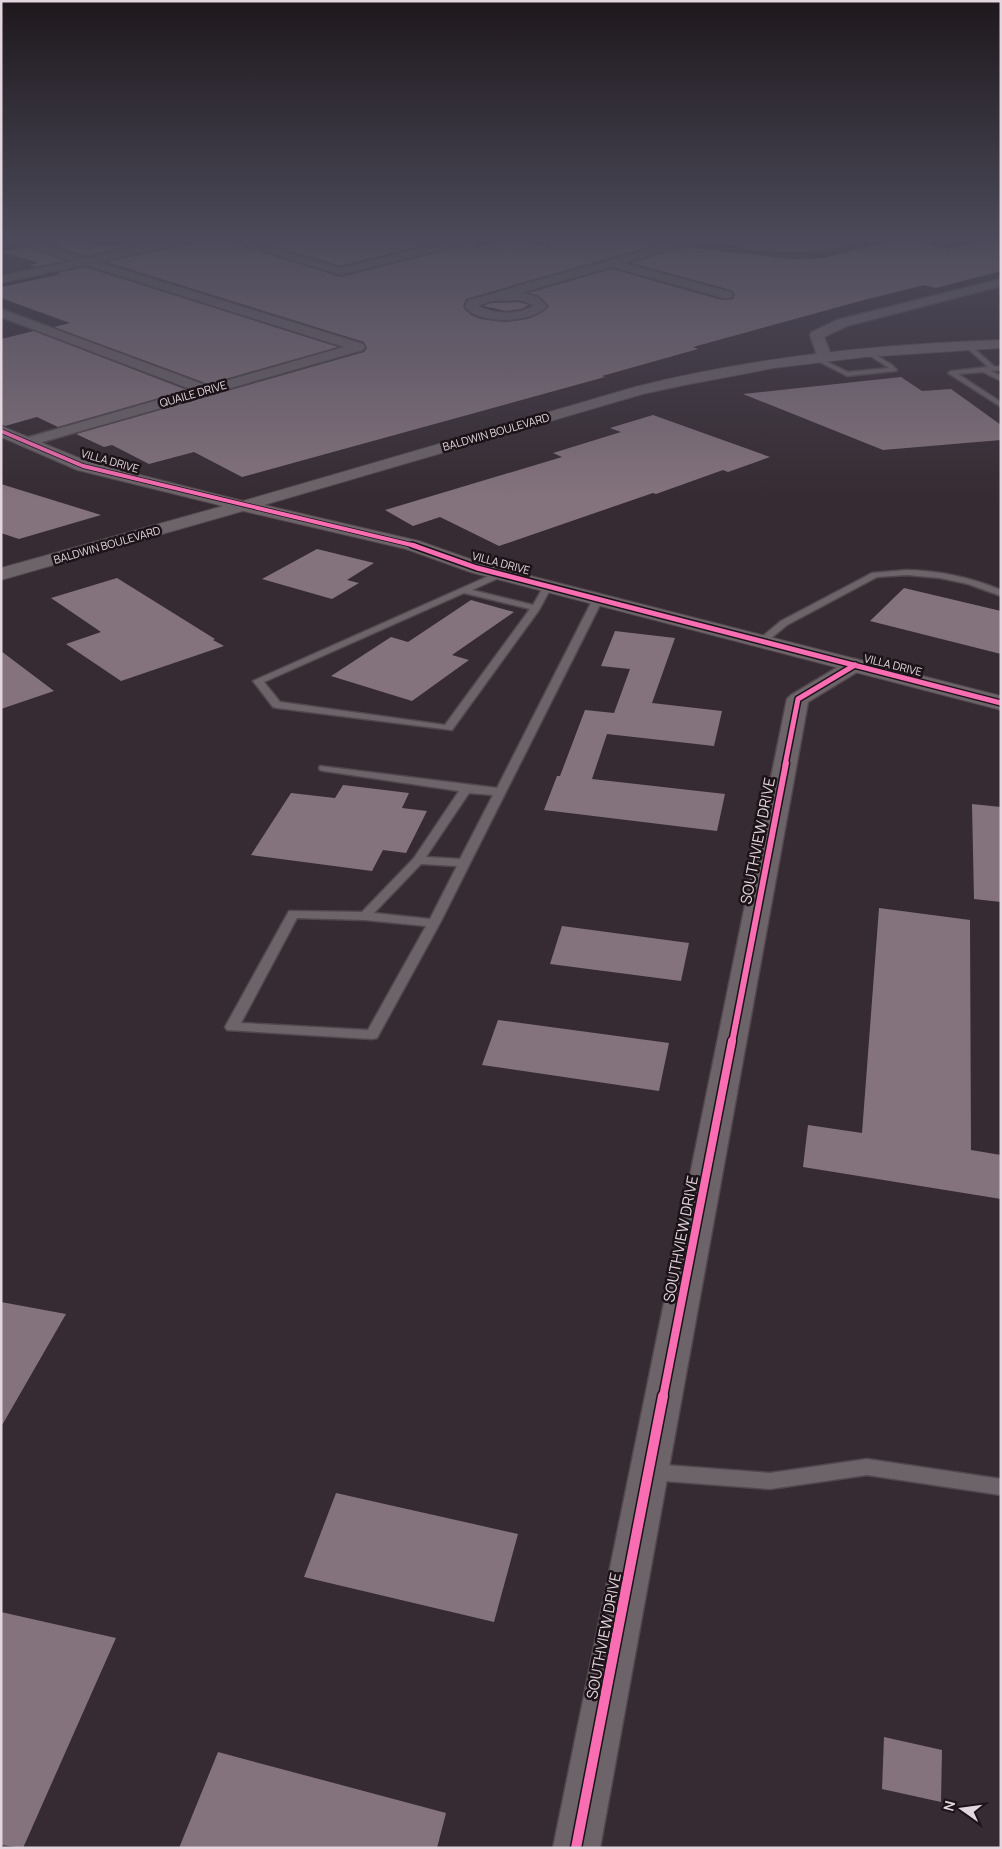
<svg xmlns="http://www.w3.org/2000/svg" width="1002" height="1849" font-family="Manrope,sans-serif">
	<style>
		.green { fill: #553348 }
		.building { fill: #84737d }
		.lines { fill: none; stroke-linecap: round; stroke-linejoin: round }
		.lane-casing { stroke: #51474d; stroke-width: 3 }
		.street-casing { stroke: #51474d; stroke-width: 3 }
		.secondary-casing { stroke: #51474d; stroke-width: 2 }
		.lane { fill: #6d6469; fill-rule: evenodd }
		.street { fill: #6d6469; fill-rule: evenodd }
		.secondary { fill: #6d6469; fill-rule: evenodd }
		.cycleway-far4-casing { stroke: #1c1318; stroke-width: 5.5 }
		.cycleway-far3-casing { stroke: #1c1318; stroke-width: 8 }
		.cycleway-far2-casing { stroke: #1c1318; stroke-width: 9 }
		.cycleway-far1-casing { stroke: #1c1318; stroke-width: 11 }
		.cycleway-casing { stroke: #1c1318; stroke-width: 13 }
		.cycleway-far4 { stroke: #f96db3; stroke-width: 4 }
		.cycleway-far3 { stroke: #f96db3; stroke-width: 5 }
		.cycleway-far2 { stroke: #f96db3; stroke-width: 6 }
		.cycleway-far1 { stroke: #f96db3; stroke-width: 8 }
		.cycleway { stroke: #f96db3; stroke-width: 10 }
		.labels { text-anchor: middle; stroke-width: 5; stroke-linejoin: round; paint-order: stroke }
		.far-street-label { font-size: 11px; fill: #e4d6de; stroke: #1c1318 }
		.near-street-label { font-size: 15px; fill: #e4d6de; stroke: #1c1318 }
	</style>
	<rect width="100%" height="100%" fill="#362b32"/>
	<path class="green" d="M741,240h101c-32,9 -70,11 -101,0z"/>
	<g class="building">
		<path d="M59,240l27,1 20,6 16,-3 8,2 -44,10 -40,-13z"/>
		<path d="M196,240h28l117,37 130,-33 3,-4 1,9 32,-9h11l32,8 1,-8h77l31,4 -193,55 -3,8 8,8 10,4 25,3 25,-4 17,-11v-2l-9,-9 -11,-3 84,-24 110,31 11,-1 2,-5 -4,-4 -100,-27 52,-16 111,12 29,-1 72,-18h17l36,9 34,-9h19v31l-65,17 -12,-3 -60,15 -171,47 5,2 -96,27 3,1 -363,100 -48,-25 -45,12 -37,-19 -8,2 -28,-13 288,-82 3,-4 -3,-6 -258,-80 90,-19z"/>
		<path d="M252,240h191l-102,26z"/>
		<path d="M27,247l38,14 -29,6 -6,-2 9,-2 -36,-11z"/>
		<path d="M85,267l253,80 -130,37 -154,-57 16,-4 -69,-25v-11l60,-13 -5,-1z"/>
		<path d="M519,302l10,3 -8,4 -15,2 -23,-5 8,-3z"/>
		<path d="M34,331l153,59 -129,37 -21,-10 -32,9 -4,-2v-85z"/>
		<path d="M901,377l21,14 29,-2 50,36v15l-118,10 -140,-56z"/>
		<path d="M653,415l117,42 -42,15 -5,-2 -67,24 -3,-1 -154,53 -59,-29 -27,9 -28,-16 177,-53 -9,-4 68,-21 -11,-4z"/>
		<path d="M1,484l100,31 -82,24 -18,-6z"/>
		<path d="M317,549l57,14 -27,17 12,3 -27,16 -70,-20z"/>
		<path d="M117,578l98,61 -2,1 11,6 -103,35 -55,-37 35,-12 -50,-34z"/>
		<path d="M904,588l97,23v43l-131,-33z"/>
		<path d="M471,600l43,12 -62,43 17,5 -57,41 -81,-25 60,-39 17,5z"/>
		<path d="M615,631l60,7 -23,65 70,8 -8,35 -107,-12 -15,45 133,15 -8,37 -173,-21 13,-34h3l25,-66 29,3 16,-44 -29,-3z"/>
		<path d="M1,651l53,40 -53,18z"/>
		<path d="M343,785l66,8 -7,15 25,3 -21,42 -23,-3 -11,21 -121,-16 40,-62 44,5z"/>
		<path d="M972,804l29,3v95l-27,-3z"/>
		<path d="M879,908l91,12 1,230 30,5v44l-198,-32 5,-42 54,8z"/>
		<path d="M562,926l127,17 -8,38 -131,-17z"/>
		<path d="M498,1020l171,23 -10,48 -177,-26z"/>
		<path d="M1,1302l65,12 -65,113z"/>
		<path d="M336,1493l182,41 -24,88 -190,-45z"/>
		<path d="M1,1612l115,26 -93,210 -22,-3z"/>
		<path d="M884,1737l58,13 -1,52 -59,-13z"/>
		<path d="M218,1752l228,61 -9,35h-258z"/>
	</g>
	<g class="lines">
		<defs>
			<g id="lane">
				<path d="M966,345h4l25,22 6,-1v4l-10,1 10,5v5l-18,-9 -25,2 43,28v5l-53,-34 3,-2 37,-4 -22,-20z"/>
				<path d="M868,350l24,15 5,5 -1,1 -49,5 -37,-19 5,-1 33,16 41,-4 -23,-15v-2z"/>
				<path d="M907,570c32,1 63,7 94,20v6l-33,-12 -28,-6 -33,-3 -30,2 -90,48 -22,18 -3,1 -5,-3 24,-20 91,-48z"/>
				<path d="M500,571l4,3 -1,2 -31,14 61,15 12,-21 3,-1 4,3 -13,24 -87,120 -175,-22 -4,-1 -20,-26zM464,593l66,16 -85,116 -165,-23 -16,-20z"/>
				<path d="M598,596l5,3 -163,324 -63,115 -5,1 -145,-9 -2,-3 64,-116 73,1 52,-54 45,-67 -135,-20 -4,-1 -1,-2 1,-2 177,22 96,-189zM469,793l24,2 -33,64 -34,-2zM421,864l36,2 -27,53 -56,-6zM297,918l68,2 61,6 -58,104 -127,-7z"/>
				<path d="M867,1459l134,20v16l-134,-20 -97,14 -119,-9 -6,-2 -3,-6 3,-6 6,-2 119,9z"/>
			</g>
			<g id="street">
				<path d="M12,240h17l57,18 81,-18h22l-5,3 -85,19 264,82 2,3 -2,3 -331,95h-10l-3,-3 3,-3 171,-49 -192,-73v-8l207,77 136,-39 -259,-82 -84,18v-7l71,-15z"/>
				<path d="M226,240h18l97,28 111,-28h20l-1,2 -130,33z"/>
				<path d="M681,240h19l-76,23 107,29 2,3 -2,3h-8l-111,-31 -91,26 17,4 9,9c-14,18 -68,19 -82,1l3,-7c16,-5 32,-7 48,-14zM519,300l15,5c-15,11 -41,9 -56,1l13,-5z"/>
				<path d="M719,240c25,0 49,7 74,6 24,0 47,-6 70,-6l-1,2c-51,13 -91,13 -142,0z"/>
				<path d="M1001,279v7l-154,40 -23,11 7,18 -2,3 -5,1 -7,-4 -7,-20 2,-3 25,-12z"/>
				<path d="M855,659l7,2 3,4 -3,4 -54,33 -208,1146h-47l234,-1149 4,-4 57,-34z"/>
			</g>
			<path id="secondary" d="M1001,340v8l-136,9 -91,11 -89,17 -42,9 -379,111 155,36 65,23 517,132v14l-531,-138 -64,-23 -163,-38 -242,69v-12l222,-62 -146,-36 -76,-33v-11l88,36 154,39 392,-114c119,-30 243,-43 366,-47z"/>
		</defs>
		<use href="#lane" class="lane-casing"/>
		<use href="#street" class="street-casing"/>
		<use href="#secondary" class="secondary-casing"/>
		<use href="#lane" class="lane"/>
		<use href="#street" class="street"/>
		<use href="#secondary" class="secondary"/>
		<defs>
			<path id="cycleway-far4" d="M1,431l82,35 333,80"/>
			<g id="cycleway-far3">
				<path d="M412,545l65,23 524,135"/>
				<path d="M785,765l13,-66 57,-34"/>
			</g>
			<path id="cycleway-far2" d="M732,1043l54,-280"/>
			<path id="cycleway-far1" d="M663,1397l69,-356"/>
			<path id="cycleway" d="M576,1848l87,-452"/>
		</defs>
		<use href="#cycleway-far4" class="cycleway-far4-casing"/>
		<use href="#cycleway-far3" class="cycleway-far3-casing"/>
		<use href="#cycleway-far2" class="cycleway-far2-casing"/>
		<use href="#cycleway-far1" class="cycleway-far1-casing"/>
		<use href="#cycleway" class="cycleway-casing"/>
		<use href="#cycleway-far4" class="cycleway-far4"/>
		<use href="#cycleway-far3" class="cycleway-far3"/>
		<use href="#cycleway-far2" class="cycleway-far2"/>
		<use href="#cycleway-far1" class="cycleway-far1"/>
		<use href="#cycleway" class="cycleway"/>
	</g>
	<linearGradient id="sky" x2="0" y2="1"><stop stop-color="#1e181c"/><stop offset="0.48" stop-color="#4c4a5a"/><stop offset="1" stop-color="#4c4a5a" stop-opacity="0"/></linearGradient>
	<rect width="1002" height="499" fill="url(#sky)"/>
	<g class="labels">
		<g class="far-street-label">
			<text transform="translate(193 394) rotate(-16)" y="4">QUAILE DRIVE</text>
			<text transform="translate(496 432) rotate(-16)" y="4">BALDWIN BOULEVARD</text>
			<text transform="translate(110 461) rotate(16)" y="4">VILLA DRIVE</text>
			<text transform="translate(107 545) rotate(-16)" y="4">BALDWIN BOULEVARD</text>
			<text transform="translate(501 563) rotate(15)" y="4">VILLA DRIVE</text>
			<text transform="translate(893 665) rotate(14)" y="4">VILLA DRIVE</text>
		</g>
		<g class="near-street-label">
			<text transform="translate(758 841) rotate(-79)" y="5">SOUTHVIEW DRIVE</text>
			<text transform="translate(681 1239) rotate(-79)" y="5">SOUTHVIEW DRIVE</text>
			<text transform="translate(604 1636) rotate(-79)" y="5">SOUTHVIEW DRIVE</text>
		</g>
	</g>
	<rect width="1002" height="1849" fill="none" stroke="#e4d6de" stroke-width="5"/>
	<g transform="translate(962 1809) rotate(284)" stroke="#1c1318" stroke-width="4" paint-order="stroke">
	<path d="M0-4L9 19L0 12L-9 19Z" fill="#e4d6de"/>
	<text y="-8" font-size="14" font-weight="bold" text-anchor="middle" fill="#e4d6de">N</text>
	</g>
</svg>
